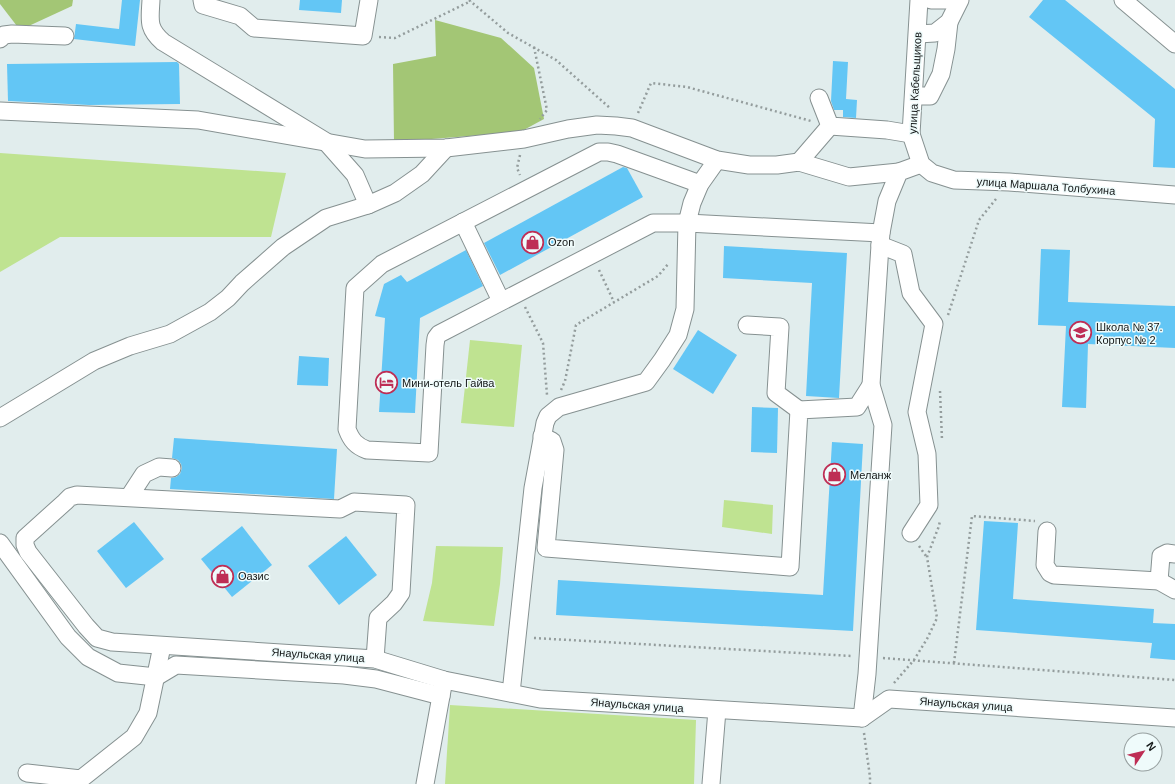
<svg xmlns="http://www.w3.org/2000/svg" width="1175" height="784" font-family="Helvetica,sans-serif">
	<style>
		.green { fill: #bfe391 }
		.forest { fill: #a3c675 }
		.building { fill: #63c6f5 }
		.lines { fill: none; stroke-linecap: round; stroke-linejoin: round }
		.minor-casing { stroke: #869191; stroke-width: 19 }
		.path { stroke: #949d9d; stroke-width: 2.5; stroke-dasharray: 2 3; stroke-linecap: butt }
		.minor { stroke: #fff; stroke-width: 17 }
		.labels { text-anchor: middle; stroke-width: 3; stroke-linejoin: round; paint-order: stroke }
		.street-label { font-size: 11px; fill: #131717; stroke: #effbfb }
		.poi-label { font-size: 11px; fill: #131717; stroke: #effbfb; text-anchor: start }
	</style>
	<rect width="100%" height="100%" fill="#e1eded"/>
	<g class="green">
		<path d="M0,153l286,20 -15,64h-211l-60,35z"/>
		<path d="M470,340l52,5 -8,82 -53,-4z"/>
		<path d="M724,500l49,5 -1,29 -50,-7z"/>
		<path d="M436,546l67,1 -3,37 -6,42 -71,-5 9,-38z"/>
		<path d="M450,705l246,15 -2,64h-249z"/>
	</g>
	<g class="forest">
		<path d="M0,0h73l-1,6 -52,24 -20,-26z"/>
		<path d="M435,20l66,18 33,30 10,51 -24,13 -126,10 -1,-78 43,-8z"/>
	</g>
	<g class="building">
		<path d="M122,0h18l-5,46 -61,-7 2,-15 43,5z"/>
		<path d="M300,0h42l-1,13 -42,-3z"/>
		<path d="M1043,0h22l110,89v79l-22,-1 2,-48 -126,-102z"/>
		<path d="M833,61l15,1 -2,37 11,1 -1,18 -13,-1v-7h-9l-3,-9z"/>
		<path d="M177,62l2,2 1,40 -91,1 -81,-4 -1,-37z"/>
		<path d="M623,167l4,1 16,29 -143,78 -16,-32z"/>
		<path d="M724,246l123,7 -8,145 -33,-2 6,-113 -89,-5z"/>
		<path d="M1041,249l29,1 -2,52 107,4v42l-87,-4 -2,64 -24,-1 4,-81 -28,-1z"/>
		<path d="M466,250l17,36 -63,32 -5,95 -36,-1 6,-94 -10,-2 9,-32 17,-9 6,7z"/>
		<path d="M698,330l39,25 -24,39 -40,-25z"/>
		<path d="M299,356l30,2 -1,28 -31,-1z"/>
		<path d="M752,407l26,1 -1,45 -26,-1z"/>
		<path d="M174,438l163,11 -3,50 -164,-10 1,-11 5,-1 4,-3 2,-6 -1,-4 -3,-4 -6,-2z"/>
		<path d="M832,442l31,2 -10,187 -297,-16 2,-35 265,15z"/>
		<path d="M984,521l34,2 -5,76 141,10 -1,14 22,1v36l-25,-2 2,-15 -176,-13z"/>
		<path d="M134,522l30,37 -38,29 -29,-37z"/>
		<path d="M242,526l30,39 -40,32 -31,-38z"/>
		<path d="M346,536l31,39 -38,30 -31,-39z"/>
	</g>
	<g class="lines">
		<defs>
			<g id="minor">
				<path d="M151,0c-1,20 -4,28 12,42l162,99 30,34 13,30"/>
				<path d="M202,0l1,5 37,11 14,12 109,8 6,-36"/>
				<path d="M919,0l-8,134 10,30 11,9 22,7 55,2 166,13"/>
				<path d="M931,0h17"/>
				<path d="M1123,0l52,44"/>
				<path d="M918,34l17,-1 14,-11 11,-22"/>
				<path d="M0,39l4,-4 8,-1 53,2"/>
				<path d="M914,96h16l11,-22 5,-25 3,-27"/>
				<path d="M819,98l11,28 57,4 24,4"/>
				<path d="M0,111l198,9 167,29 81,-1 78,-9 44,-10 29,-4 19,1 16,2 85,32 32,5h28l22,-3 50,15 50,-5"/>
				<path d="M799,162l31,-36"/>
				<path d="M700,184l-83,-30 -9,-2h-9l-217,112 -27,24 -8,141c4,11 9,17 20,21l62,3 6,-108 1,-7 3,-4 214,-111h34l194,10"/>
				<path d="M463,222l38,79"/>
				<path d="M880,245l23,9 8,39 23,31 -17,88 10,42 2,51 -18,28"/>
				<path d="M747,325l33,2 -4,66 23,17"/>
				<path d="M0,418l94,-57 36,-15 40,-12 40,-22 18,-14 14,-15 41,-36 43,-29 42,-13 27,-12 27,-19 24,-26"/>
				<path d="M542,436l10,5 3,9 -9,98 244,19 9,-157 58,-3 14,-22"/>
				<path d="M129,497l15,-23 15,-7 13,1"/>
				<path d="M1047,531l-2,34 5,8 4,2 105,6 16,9"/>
				<path d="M0,543l68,94 20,20 30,16 38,4 20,-12 168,10 32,4 65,17 3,-16"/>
				<path d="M1159,581l2,-25 6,-3 8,1"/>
				<path d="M375,659l3,-41 16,-15 7,-10 5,-88 -52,-3 -14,7 -263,-14 -7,2 -5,5 -40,36v7l3,7 58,74 11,12 15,4 263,17 69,21 96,19 322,19 27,-19 286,19"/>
				<path d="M511,693l22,-205 12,-65 3,-7 11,-9 87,-25 16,-22 16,-25 7,-26 2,-86 5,-20 8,-19 17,-24"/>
				<path d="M862,718l5,-44 16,-249 -12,-40 9,-140 1,-12 6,-32 12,-29 22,-8"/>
				<path d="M27,773l54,6 53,-42 14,-24 14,-67"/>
				<path d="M425,784l16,-88"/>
				<path d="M711,784l6,-74"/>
			</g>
		</defs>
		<use href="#minor" class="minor-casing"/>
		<g class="path">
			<path d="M469,0l39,33 48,27 55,49"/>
			<path d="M379,37l16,1 76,-37"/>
			<path d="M534,47l13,63 -7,9"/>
			<path d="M638,113l13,-30 36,4 124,34"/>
			<path d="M520,155l-3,13 3,7"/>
			<path d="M599,270l15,32"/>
			<path d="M525,307l18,36 4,52"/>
			<path d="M948,315l31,-95 17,-21"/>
			<path d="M561,390l4,-9 11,-56 82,-49 11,-13"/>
			<path d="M940,391l2,49"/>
			<path d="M919,546l7,10"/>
			<path d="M534,638l318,18"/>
			<path d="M883,658l292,22"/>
			<path d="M954,663l18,-147 63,5"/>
			<path d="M894,683l20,-23 13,-21 10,-21 -10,-61 12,-31 1,-6"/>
			<path d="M864,733l6,44v7"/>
		</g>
		<use href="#minor" class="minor"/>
	</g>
	<defs>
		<symbol id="shop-ring" viewBox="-11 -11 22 22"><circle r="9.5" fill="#effbfb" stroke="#be2e55" stroke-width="1.5"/><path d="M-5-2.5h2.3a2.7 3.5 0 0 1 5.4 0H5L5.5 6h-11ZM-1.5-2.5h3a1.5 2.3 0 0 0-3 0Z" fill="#be2e55"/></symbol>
		<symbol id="school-ring" viewBox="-11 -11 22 22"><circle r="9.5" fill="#effbfb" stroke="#be2e55" stroke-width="1.5"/><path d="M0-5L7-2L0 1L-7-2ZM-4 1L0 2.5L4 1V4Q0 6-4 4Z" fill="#be2e55"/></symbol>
		<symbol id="hotel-ring" viewBox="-11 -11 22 22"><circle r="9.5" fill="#effbfb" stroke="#be2e55" stroke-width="1.5"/><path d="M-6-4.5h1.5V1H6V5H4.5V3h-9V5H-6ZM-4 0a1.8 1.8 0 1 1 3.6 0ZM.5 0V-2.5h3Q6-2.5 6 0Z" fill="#be2e55"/></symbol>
	</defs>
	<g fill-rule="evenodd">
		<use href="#shop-ring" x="520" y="230" width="25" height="25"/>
		<use href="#school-ring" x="1068" y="320" width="25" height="25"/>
		<use href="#hotel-ring" x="374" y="370" width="25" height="25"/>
		<use href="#shop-ring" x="822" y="462" width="25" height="25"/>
		<use href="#shop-ring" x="210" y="564" width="25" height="25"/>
	</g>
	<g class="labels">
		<g class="street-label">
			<text transform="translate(915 83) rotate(-87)" y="4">улица Кабельщиков</text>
			<text transform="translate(1046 186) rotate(4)" y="4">улица Маршала Толбухина</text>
			<text transform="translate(318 655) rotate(4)" y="4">Янаульская улица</text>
			<text transform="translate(966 704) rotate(4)" y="4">Янаульская улица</text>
			<text transform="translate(637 705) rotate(4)" y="4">Янаульская улица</text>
		</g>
		<g class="poi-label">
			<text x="548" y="246">Ozon</text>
			<text x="1096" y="331">Школа № 37.<tspan x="1096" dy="13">Корпус № 2</tspan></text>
			<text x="402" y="387">Мини-отель Гайва</text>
			<text x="850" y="479">Меланж</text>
			<text x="238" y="580">Оазис</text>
		</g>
	</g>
	<g transform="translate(1143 752) rotate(55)"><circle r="19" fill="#effbfb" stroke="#97a0a0"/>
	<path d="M0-3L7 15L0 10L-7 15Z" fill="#be2e55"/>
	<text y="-6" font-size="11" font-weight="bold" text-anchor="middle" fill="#131717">N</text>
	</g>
</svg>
